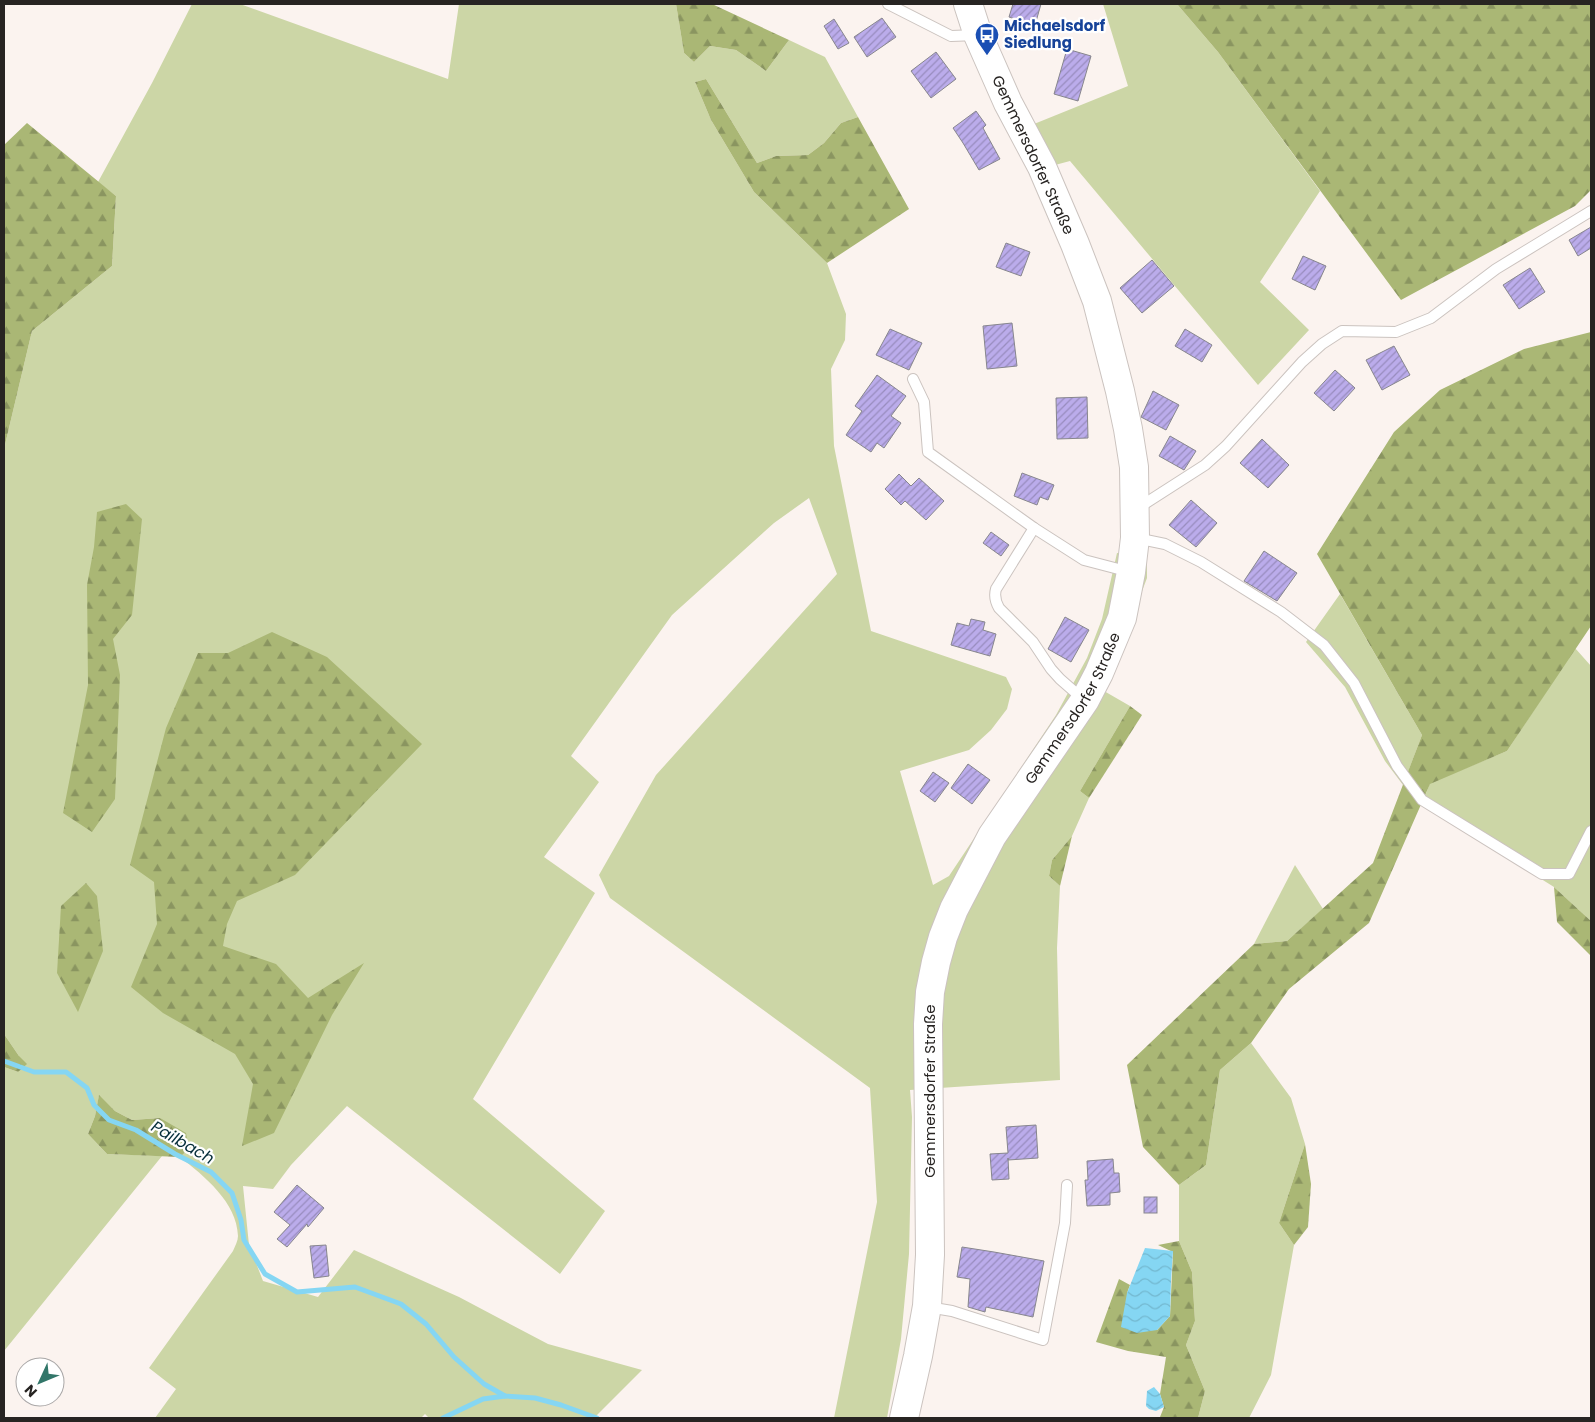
<svg xmlns="http://www.w3.org/2000/svg" width="1595" height="1422" font-family="Poppins,sans-serif">
	<style>
		.green { fill: #ccd6a6 }
		.forest { fill: url(#forest-firs) }
		.water { fill: url(#water-waves) }
		.lines { fill: none; stroke-linecap: round; stroke-linejoin: round }
		.stream { stroke: #85d6f3; stroke-width: 5 }
		.building { fill: url(#building-hatch); stroke: #87868d }
		.service-casing { stroke: #cbc3bf; stroke-width: 12 }
		.secondary-casing { stroke: #cbc3bf; stroke-width: 30 }
		.service { stroke: #fff; stroke-width: 10 }
		.secondary { stroke: #fff; stroke-width: 28 }
		.labels { text-anchor: middle; stroke-width: 4.5; stroke-linejoin: round; paint-order: stroke }
		.transit-label { font-size: 15px; font-weight: bold; fill: #164399; stroke: #fff; text-anchor: start }
		.street-label { font-size: 15px; fill: #272422; stroke: #fff }
		.water-label { font-size: 16px; font-style: italic; fill: #062e3a; stroke: #fff }
	</style>
	<defs>
		<pattern id="forest-firs" width="22" height="20" patternUnits="userSpaceOnUse" patternTransform="scale(1.25)"><rect width="22" height="20" fill="#aab775"/><path d="M5 1l3.5 6h-7zM16 11l3.5 6h-7z" fill="#8a9560"/></pattern>
		<pattern id="water-waves" width="16" height="10" patternUnits="userSpaceOnUse" patternTransform="scale(1.25)"><rect width="16" height="10" fill="#85d6f3"/><path d="M0 5q4-4 8 0t8 0" fill="none" stroke="#73b8d0"/></pattern>
		<pattern id="building-hatch" width="6" height="6" patternUnits="userSpaceOnUse" patternTransform="scale(1.25)"><rect width="6" height="6" fill="#bbaceb"/><path d="M-1 1l2-2M0 6l6-6M5 7l2-2" fill="none" stroke="#988cbe"/></pattern>
	</defs>
	<rect width="100%" height="100%" fill="#fbf3ef"/>
	<g class="green">
		<path d="M192,4h48l208,75 11,-75h217l8,49 10,9 16,-16 26,4 30,21 23,-31 36,17 33,60 -17,6 -17,20 -16,12 -32,1 -19,7 -51,-84 -11,3 16,38 43,72 73,71 19,51 -1,26 -14,29 3,77 37,185 135,46 6,12 -5,20 -16,21 -22,20 -69,21 33,114 16,-9 107,-161 31,-57 15,-39 15,-66 30,4v21l-43,113 26,15 -50,85 9,7 -17,38 -20,24 -3,16 11,10 -3,62 3,132 -150,10 2,27 -3,137 -8,85 -14,79h-53l43,-216 -7,-114 -260,-190 -11,-23 57,-100 181,-201 -28,-76 -35,25 -102,92 -101,141 28,26 -55,75 51,36 -122,206 132,112 -45,63 -213,-168 -56,59 -18,24 -30,-3 6,59 14,36 55,16 36,-47 105,47 89,47 94,26 -48,48h-165l-4,-4 -4,4h-266l21,-29 -27,-21 84,-117c2,-5 5,-10 5,-15 -1,-34 -34,-60 -58,-79l9,-8 -29,-31 -28,2 -17,-9 -16,-15 -4,20 -7,18 19,20 55,2 -158,195v-284l14,5 1,-16 -15,-22v-585l28,-118 80,-65 4,-70 -18,-14 54,-99z"/>
		<path d="M1103,4h74l41,48 102,139 -60,91 49,48 -51,55 -188,-224 -15,4 -21,-41 94,-38z"/>
		<path d="M1340,594l82,141 -19,50 -18,-24 -40,-74 -39,-45z"/>
		<path d="M1575,648l16,18v255l-37,-34 -132,-83 8,-21 77,-32z"/>
		<path d="M1295,865l28,44 -36,32 -33,3z"/>
		<path d="M1251,1043l40,55 14,46 -26,79 15,22 -23,130 -22,43h-51l7,-27 -19,-46 9,-24 -3,-49 -13,-31v-56l27,-20 14,-95z"/>
	</g>
	<g class="forest">
		<path d="M676,4h36l77,36 -23,31 -30,-21 -26,-4 -16,16 -10,-9z"/>
		<path d="M1177,4h414v186l-16,16 -174,94 -183,-248z"/>
		<path d="M706,79l51,84 19,-7 32,-1 16,-12 17,-20 17,-6 51,92 -82,54 -73,-71 -43,-72 -16,-38z"/>
		<path d="M27,123l89,73 -4,70 -80,65 -28,118v-304z"/>
		<path d="M1591,332v294l-84,125 -77,33 -61,139 -80,66 -38,54 -31,27 -14,95 -27,20 -36,-38 -16,-82 127,-121 33,-3 86,-78 49,-128 -105,-181 77,-122 46,-42 84,-41z"/>
		<path d="M126,504l16,15 -10,96 -19,24 7,36 -5,124 -23,33 -29,-19 25,-128 -1,-100 7,-38 3,-35z"/>
		<path d="M272,632l55,25 95,87 -127,131 -58,26 -10,23 -4,22 53,18 32,34 56,-35 -32,52 -58,118 -32,13 11,-62 -18,-30 -72,-41 -32,-26 26,-63 -3,-42 -24,-17 36,-137 32,-75h30z"/>
		<path d="M1130,706l12,9 -53,83 -9,-7z"/>
		<path d="M1072,836l-12,50 -11,-10 3,-16z"/>
		<path d="M86,883l11,13 6,55 -25,61 -21,-39 4,-67z"/>
		<path d="M1554,887l37,34v35l-34,-34z"/>
		<path d="M4,1034l15,22 8,8 -9,8 -14,-5z"/>
		<path d="M99,1095l16,16 17,9 28,-2 26,15 3,16 -9,8 -73,-3 -19,-20 7,-18z"/>
		<path d="M1305,1144l6,40 -3,43 -14,18 -15,-22z"/>
		<path d="M1179,1241l13,31 3,49 -9,24 19,46 -7,27h-37l-1,-1 4,-10 -4,-13 6,-37 -38,-6 -32,-9 23,-63 11,6 -3,8 30,37 13,-14 3,-64 -15,-7z"/>
	</g>
	<g class="water">
		<path d="M1145,1248l28,3 -2,30 -1,35 -13,14 -20,3 -16,-6 6,-34z"/>
		<path d="M1154,1387l6,7 4,13 -8,4 -7,-2 -3,-3 1,-15z"/>
	</g>
	<g class="lines">
		<g class="stream">
			<path d="M4,1061l30,11h32l21,16 7,17 15,15 27,10 39,24 36,18 21,21 9,27 3,20 21,34 32,18 58,-5 46,17 25,20 28,33 30,27 21,12 30,2 26,7 36,13"/>
			<path d="M443,1418l40,-19 22,-3"/>
		</g>
	</g>
	<g class="building">
		<path d="M1013,4h28l-6,21 -26,-8z"/>
		<path d="M882,18l14,19 -29,20 -13,-20z"/>
		<path d="M834,19l15,24 -11,6 -14,-23z"/>
		<path d="M1067,49l24,7 -13,45 -24,-7z"/>
		<path d="M936,52l20,27 -25,19 -20,-27z"/>
		<path d="M976,111l10,14 -3,3 17,31 -21,11 -16,-27 -10,-15z"/>
		<path d="M1591,227v21l-13,8 -9,-16z"/>
		<path d="M1006,243l24,9 -9,24 -25,-9z"/>
		<path d="M1303,256l23,10 -11,24 -23,-11z"/>
		<path d="M1152,260l22,26 -32,27 -22,-25z"/>
		<path d="M1530,268l15,24 -26,17 -16,-24z"/>
		<path d="M1012,323l5,43 -30,3 -4,-43z"/>
		<path d="M890,329l32,14 -13,27 -33,-15z"/>
		<path d="M1185,329l27,16 -10,17 -27,-16z"/>
		<path d="M1394,346l16,29 -28,15 -16,-30z"/>
		<path d="M1335,370l20,18 -21,23 -20,-18z"/>
		<path d="M877,375l29,21 -15,20 10,7 -17,25 -7,-5 -6,9 -25,-17 16,-24 -7,-5z"/>
		<path d="M1153,391l26,14 -13,25 -25,-13z"/>
		<path d="M1087,397l1,41 -31,1 -1,-41z"/>
		<path d="M1170,436l26,15 -12,19 -25,-14z"/>
		<path d="M1262,439l27,26 -21,23 -28,-25z"/>
		<path d="M1022,473l32,12 -6,15 -8,-3 -3,8 -23,-9z"/>
		<path d="M899,474l12,12 8,-8 25,23 -18,19 -21,-19 -4,4 -16,-16z"/>
		<path d="M1191,500l26,23 -21,24 -27,-22z"/>
		<path d="M991,532l18,13 -8,11 -18,-13z"/>
		<path d="M1264,551l33,22 -20,28 -33,-20z"/>
		<path d="M1065,617l24,13 -18,32 -23,-13z"/>
		<path d="M971,619l14,3 -2,8 13,4 -6,22 -39,-11 6,-22 12,3z"/>
		<path d="M968,764l22,16 -18,24 -21,-16z"/>
		<path d="M933,772l16,11 -14,19 -15,-11z"/>
		<path d="M1036,1125l2,33 -30,2v-2l1,21 -17,1 -2,-26 18,-1 -2,-26z"/>
		<path d="M1113,1159l1,14h5l1,19 -10,1v12l-23,1 -2,-26h3l-1,-19z"/>
		<path d="M297,1185l27,23 -16,19 -1,-3 -20,23 -10,-8 13,-14 -16,-13z"/>
		<rect x="1144" y="1197" width="13" height="16"/>
		<path d="M326,1245l3,31 -15,2 -4,-32z"/>
		<path d="M962,1247l32,5 50,9 -11,56 -47,-10 -1,5 -17,-5 2,-28 -13,-2z"/>
	</g>
	<g class="lines">
		<defs>
			<g id="service">
				<path d="M888,4l63,32 26,-1"/>
				<path d="M913,379l11,23 4,50 106,76 50,32 46,12"/>
				<path d="M1138,508l67,-43 21,-19 76,-84 20,-18 20,-13 54,1 35,-14 65,-49 95,-58"/>
				<path d="M1034,528l-38,61c-2,7 -1,12 3,19l34,34 18,27 9,10 24,21"/>
				<path d="M1136,538l29,6 36,18 80,50 43,33 30,38 43,83 25,34 120,74h27l22,-43"/>
				<path d="M928,1307l24,4 91,29 22,-117 2,-38"/>
			</g>
			<g id="secondary">
				<path id="s1" d="M904,1418l14,-62 9,-50 3,-51 -2,-231 2,-32 6,-30 7,-25 11,-28 38,-73 93,-136 14,-27 23,-55 9,-46 4,-34 -1,-71 -6,-38 -8,-38 -23,-90 -22,-57 -33,-77 -34,-64 -30,-68 -10,-31"/>
			</g>
		</defs>
		<use href="#service" class="service-casing"/>
		<use href="#secondary" class="secondary-casing"/>
		<use href="#service" class="service"/>
		<use href="#secondary" class="secondary"/>
	</g>
	<defs>
		<symbol id="bus-pin" viewBox="-11 -11 22 30"><path d="M0 17L-7.5 6A9.5 9.5 0 1 1 7.5 6Z" fill="#1a4fb4" stroke="#fff"/><path d="M-5-6H5V4H4V6H2V4H-2V6H-4V4H-5ZM-3.5-4V0h7V-4ZM-3.5 1.2v1.5H-2V1.2ZM2 1.2v1.5H3.5V1.2Z" fill="#fff"/></symbol>
	</defs>
	<g fill-rule="evenodd">
		<use href="#bus-pin" x="973" y="21" width="28" height="38"/>
	</g>
	<g class="labels">
		<g class="transit-label">
			<text x="1004" y="31">Michaelsdorf<tspan x="1004" dy="17">Siedlung</tspan></text>
		</g>
		<g class="street-label">
			<text transform="translate(1033 155) rotate(65)" y="5">Gemmersdorfer Straße</text>
			<text dy="5" stroke="none"><textPath href="#s1" startOffset="749">Gemmersdorfer Straße</textPath></text>
			<text transform="translate(930 1091) rotate(-90)" y="5">Gemmersdorfer Straße</text>
		</g>
		<g class="water-label">
			<text transform="translate(183 1142) rotate(30)" y="6">Pailbach</text>
		</g>
	</g>
	<rect width="1595" height="1422" fill="none" stroke="#272422" stroke-width="10"/>
	<g transform="translate(40 1382) rotate(226)"><circle r="24" fill="#ffffff" stroke="#a9a7a7"/>
	<path d="M0-4L9 19L0 12L-9 19Z" fill="#327669"/>
	<text y="-8" font-size="14" font-weight="bold" text-anchor="middle" fill="#272422">N</text>
	</g>
</svg>
